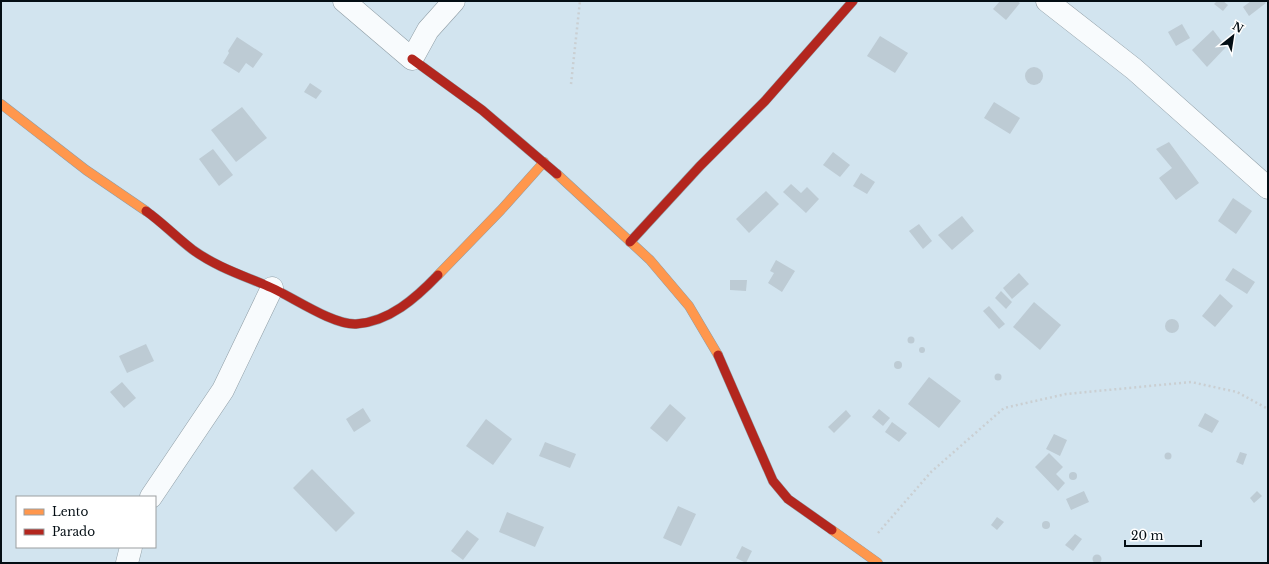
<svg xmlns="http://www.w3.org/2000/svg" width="1269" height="564" font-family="'Libre Baskerville',serif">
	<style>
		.building { fill: #bdcbd4 }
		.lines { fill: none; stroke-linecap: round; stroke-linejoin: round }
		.street-casing { stroke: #8f9da5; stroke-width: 23 }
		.slow-casing { stroke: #8f9da5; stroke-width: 10 }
		.jam-casing { stroke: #8f9da5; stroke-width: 10 }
		.path { stroke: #cacfd2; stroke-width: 2.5; stroke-dasharray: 2 3; stroke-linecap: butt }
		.street { stroke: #f8fbfd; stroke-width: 22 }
		.slow { stroke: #ff974d; stroke-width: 9 }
		.jam { stroke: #b3261e; stroke-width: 9 }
	</style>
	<rect width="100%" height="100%" fill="#d2e4ef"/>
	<g class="building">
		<path d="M1000,1h17l3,2 -14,17 -13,-11z"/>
		<path d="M1217,1h6l5,4 -5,6 -9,-7z"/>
		<path d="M1251,1h13l2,2 -17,13 -6,-9z"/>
		<path d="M1182,24l8,14 -14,8 -8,-14z"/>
		<path d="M1213,30l13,17 -19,20 -15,-17z"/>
		<path d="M880,36l28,17 -13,20 -28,-17z"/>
		<path d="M237,37l26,17 -10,14 -7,-5 -7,10 -16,-10 6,-10 -1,-2z"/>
		<circle cx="1034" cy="76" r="9"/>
		<path d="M310,83l12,8 -6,8 -12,-7z"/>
		<path d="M994,102l26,16 -10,16 -26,-16z"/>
		<path d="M242,107l25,31 -31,24 -25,-32z"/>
		<path d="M1169,142l30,41 -23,17 -17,-22 13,-10 -16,-19z"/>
		<path d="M213,149l20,26 -14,11 -20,-27z"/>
		<path d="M833,152l17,13 -10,12 -17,-12z"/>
		<path d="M861,173l14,9 -8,12 -14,-8z"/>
		<path d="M791,184l10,9 6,-6 12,12 -13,14 -23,-21z"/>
		<path d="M766,191l13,13 -30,29 -13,-14z"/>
		<path d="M1233,198l19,13 -16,23 -18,-13z"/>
		<path d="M962,216l12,15 -22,19 -14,-15z"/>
		<path d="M919,224l13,17 -9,8 -14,-18z"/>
		<path d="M776,260l19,11 -13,21 -14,-9 6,-10 -4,-2z"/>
		<path d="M1233,268l22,14 -8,12 -22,-14z"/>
		<path d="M1019,273l10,11 -17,15 -9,-11z"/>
		<path d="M730,280h17l-1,11 -16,-1z"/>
		<path d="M1001,291l11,11 -6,7 -11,-11z"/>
		<path d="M1220,294l13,12 -18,21 -13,-11z"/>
		<path d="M1034,302l27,23 -21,25 -27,-23z"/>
		<path d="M989,306l16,18 -6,5 -16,-18z"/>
		<circle cx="1172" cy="326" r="7"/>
		<circle cx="911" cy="340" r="3.5"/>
		<path d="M146,344l8,17 -27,12 -8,-17z"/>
		<circle cx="922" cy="350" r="3"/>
		<circle cx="898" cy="365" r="4"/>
		<circle cx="998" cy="377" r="3.5"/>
		<path d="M929,377l32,24 -22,27 -31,-24z"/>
		<path d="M122,382l14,16 -12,10 -14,-16z"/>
		<path d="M670,404l16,14 -19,24 -17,-14z"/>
		<path d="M363,408l8,13 -17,11 -8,-13z"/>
		<path d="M879,409l11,9 -7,8 -11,-9z"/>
		<path d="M846,410l5,6 -17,17 -6,-6z"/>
		<path d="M1205,413l14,8 -7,12 -14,-7z"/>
		<path d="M486,419l26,20 -19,26 -27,-19z"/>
		<path d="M892,422l15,11 -8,9 -14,-10z"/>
		<path d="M1054,434l13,6 -7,16 -14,-7z"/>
		<path d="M545,442l31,12 -6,14 -31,-12z"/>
		<path d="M1240,452l7,2 -4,11 -7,-3z"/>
		<circle cx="1168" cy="456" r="3.5"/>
		<path d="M1049,453l14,14 -7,7 9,9 -7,8 -23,-24z"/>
		<path d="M312,469l43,44 -19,19 -43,-44z"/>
		<circle cx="1073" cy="476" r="4"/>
		<path d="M1084,491l5,11 -18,8 -5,-11z"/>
		<path d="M1257,491l5,5 -8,7 -4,-5z"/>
		<path d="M678,506l18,8 -15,32 -18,-8z"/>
		<path d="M507,512l37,15 -9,20 -36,-15z"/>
		<path d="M997,517l7,5 -7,8 -6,-5z"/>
		<circle cx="1046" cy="525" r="4"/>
		<path d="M467,530l12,9 -16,21 -12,-9z"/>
		<path d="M1075,534l7,5 -9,12 -8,-6z"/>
		<path d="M742,546l10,5 -6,12 -10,-5z"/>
		<circle cx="1097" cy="559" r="4.5"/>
	</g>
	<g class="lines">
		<defs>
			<g id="street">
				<path d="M344,1l68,58 16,-29 26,-29"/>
				<path d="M1047,1l87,68 134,119"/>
				<path d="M151,497l72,-107 49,-102"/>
				<path d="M127,563l4,-16"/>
			</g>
			<g id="slow">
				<path d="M1,104l85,66 60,41"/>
				<path d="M557,174l93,86 39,46 29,49"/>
				<path d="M438,275l63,-65 43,-48"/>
				<path d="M832,530l46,33"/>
			</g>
			<g id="jam">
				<path d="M412,59l70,51 75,64"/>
				<path d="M146,211c17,12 31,27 47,39 25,18 52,26 79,38 22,10 61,37 84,36 33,-2 60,-26 82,-49"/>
				<path d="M630,242l70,-76 65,-65 88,-100"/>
				<path d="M718,355l55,126 15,18 44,31"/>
			</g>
		</defs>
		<use href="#street" class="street-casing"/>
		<use href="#slow" class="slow-casing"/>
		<use href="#jam" class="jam-casing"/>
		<g class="path">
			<path d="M571,84l9,-83"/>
			<path d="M878,533l53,-61 73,-64 62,-14 125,-12 46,10 31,17"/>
		</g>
		<use href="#street" class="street"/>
		<use href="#slow" class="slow"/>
		<use href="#jam" class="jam"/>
	</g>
	<rect width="1269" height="564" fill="none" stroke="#040e14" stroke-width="4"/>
	<rect x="16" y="496" width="140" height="52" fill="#ffffff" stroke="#9b9fa1"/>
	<rect x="24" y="509" width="20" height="6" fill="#ff974d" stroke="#9b9fa1"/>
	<text x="52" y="516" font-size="12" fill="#040e14">Lento</text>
	<rect x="24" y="529" width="20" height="6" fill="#b3261e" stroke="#9b9fa1"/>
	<text x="52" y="536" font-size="12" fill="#040e14">Parado</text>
	<g transform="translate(1233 36) rotate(30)" stroke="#ffffff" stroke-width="3" paint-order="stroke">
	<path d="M0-3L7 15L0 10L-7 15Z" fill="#040e14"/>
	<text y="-6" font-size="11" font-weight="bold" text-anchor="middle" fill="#040e14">N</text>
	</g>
	<path d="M1125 540v6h76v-6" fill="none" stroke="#040e14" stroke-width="2"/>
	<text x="1131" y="540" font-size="12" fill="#040e14" stroke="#ffffff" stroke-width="3" paint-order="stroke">20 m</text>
</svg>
